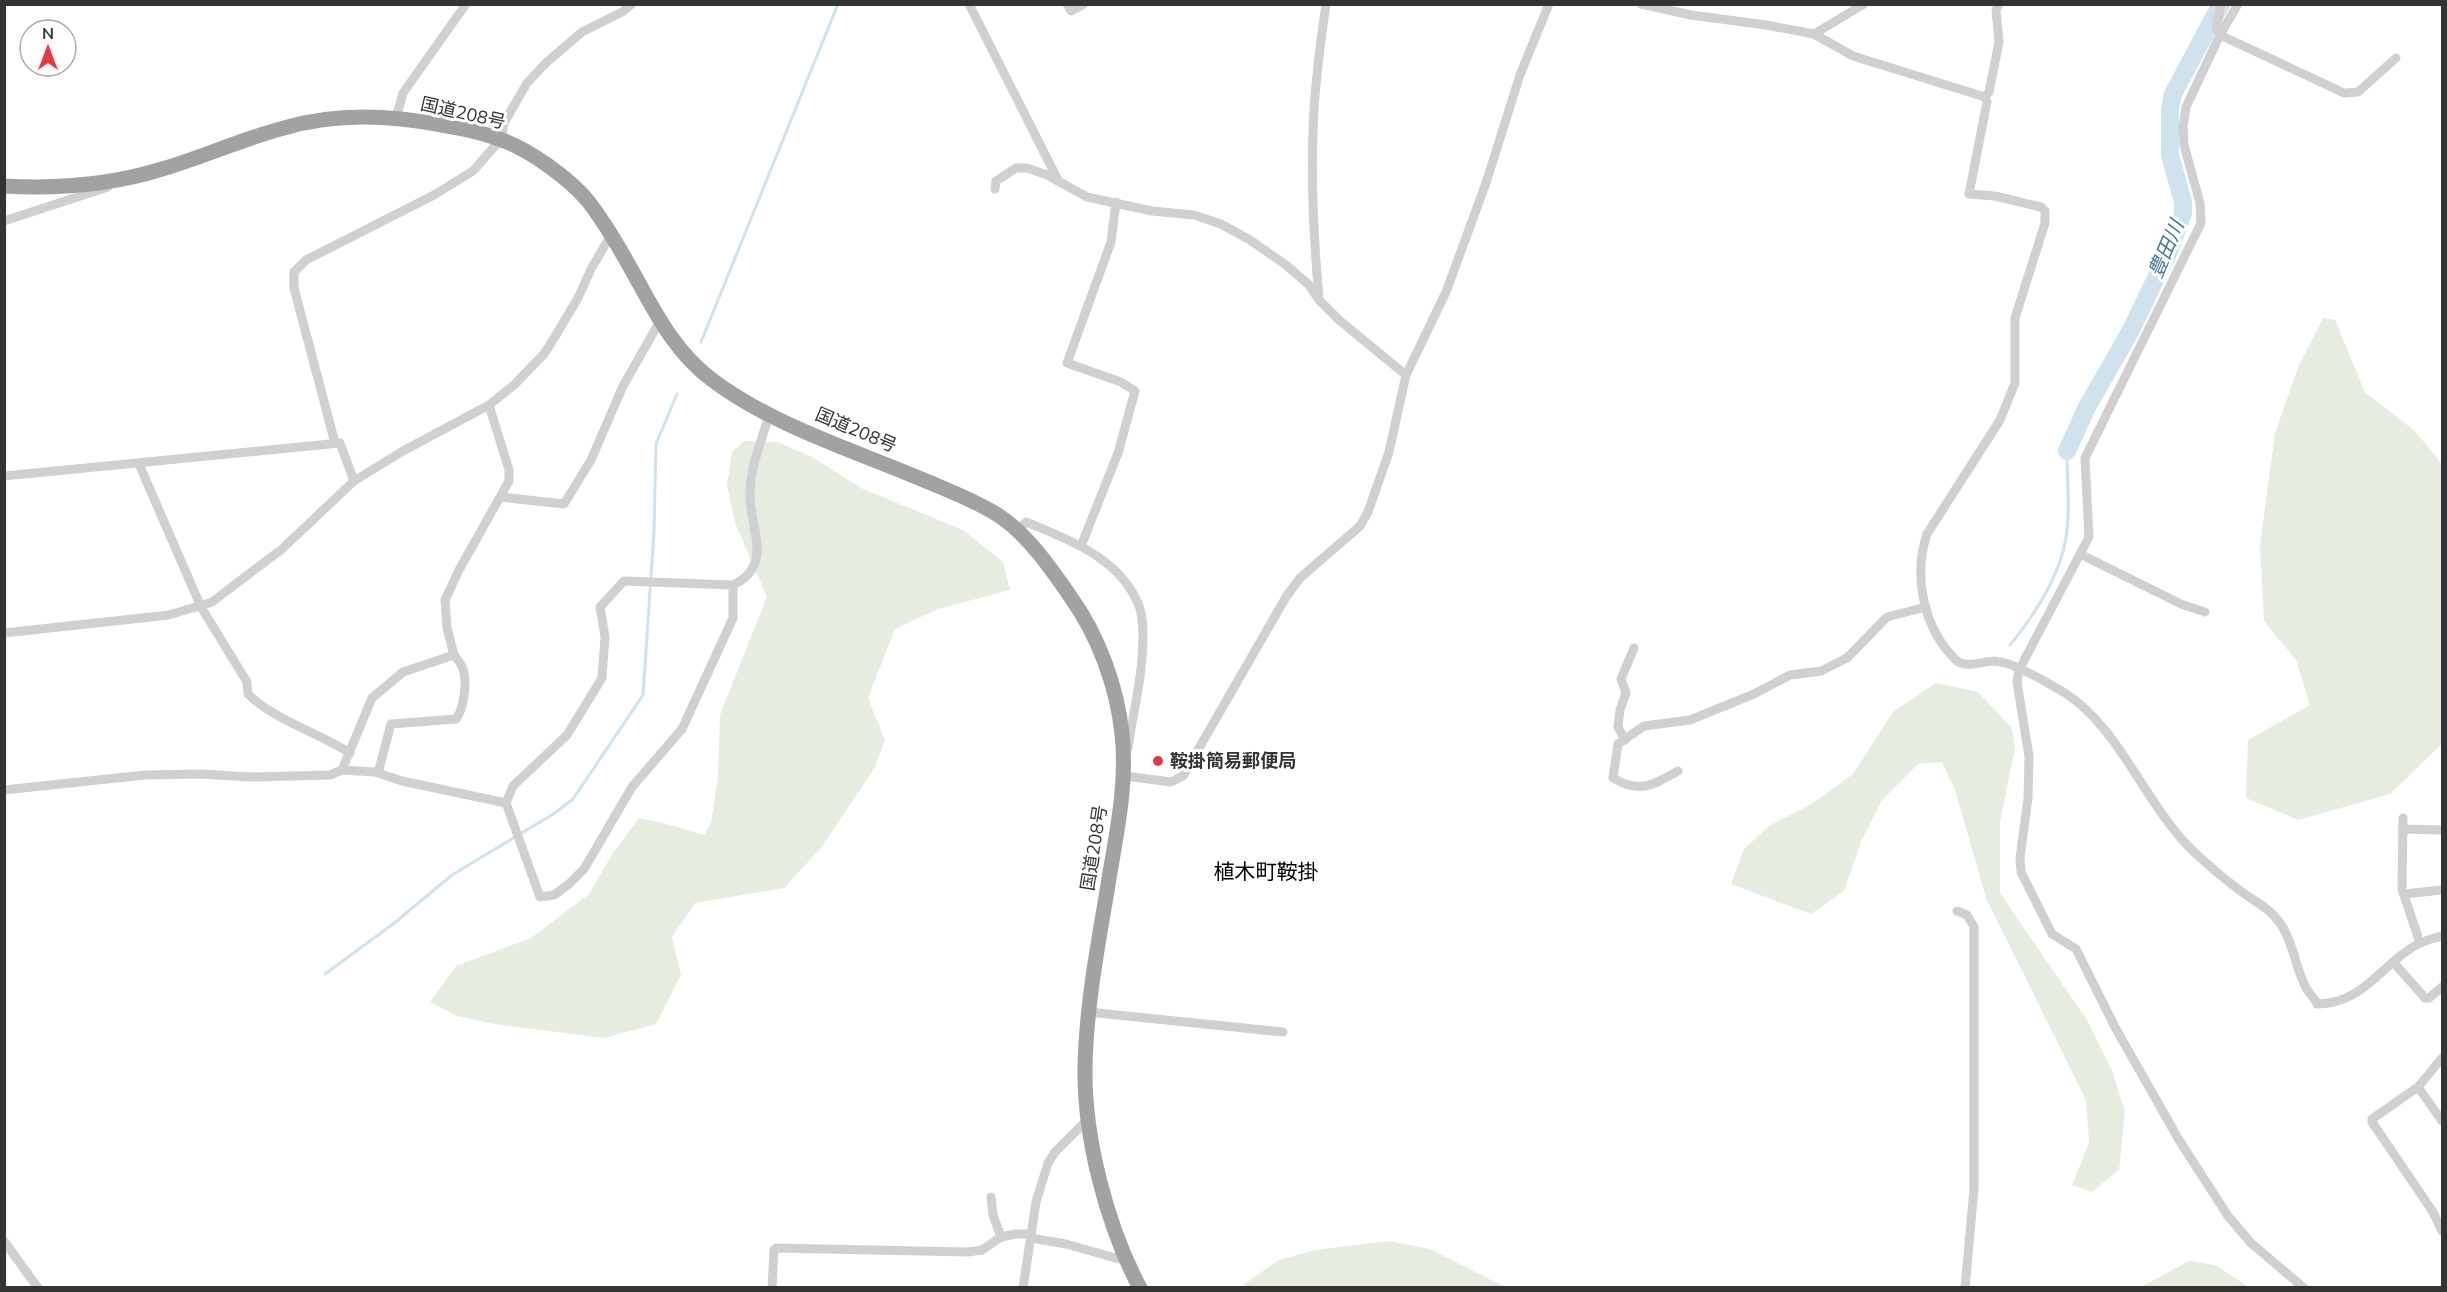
<svg xmlns="http://www.w3.org/2000/svg" width="2447" height="1292" font-family="'Nunito Sans','Noto Sans JP',sans-serif">
	<style>
		.green { fill: #e6ecdf }
		.lines { fill: none; stroke-linecap: round; stroke-linejoin: round }
		.stream { stroke: #cfe2ee; stroke-width: 3 }
		.river { stroke: #cfe2ee; stroke-width: 18 }
		.minor { stroke: #d0d0d0; stroke-width: 9 }
		.trunk { stroke: #a2a2a2; stroke-width: 15 }
		.poi-dot { fill: #e63946; stroke: #fff; stroke-width: 2 }
		.labels { text-anchor: middle; stroke-width: 6; stroke-linejoin: round; paint-order: stroke }
		.street-label { font-size: 18px; fill: #333; stroke: #fff }
		.poi-label { font-size: 18px; font-weight: bold; fill: #333; stroke: #fff; text-anchor: start }
		.water-label { font-size: 20px; font-style: italic; fill: #3f7597; stroke: #fff }
		.quarter-label { font-size: 21px; fill: #000; stroke: #fff }
	</style>
	<rect width="100%" height="100%" fill="#fff"/>
	<g class="green">
		<path d="M2323,318l12,2 30,72 50,39 27,33v280l-52,50 -92,26 -52,-22 2,-58 62,-35 -14,-45 -32,-39 -4,-76 15,-112 24,-68z"/>
		<path d="M744,441l34,1 34,15 49,31 102,42 40,32 7,28 -72,19 -43,20 -27,69 17,42 -11,29 -53,79 -37,40 -89,15 -23,34 9,38 -25,49 -52,14 -110,-14 -37,-8 -27,-14 26,-36 75,-28 58,-44 24,-41 26,-35 32,7 33,10 7,-12 7,-46 2,-62 47,-118 -32,-74 -8,-38 5,-33z"/>
		<path d="M1936,683l42,9 34,36 3,20 -15,74v71l87,127 26,53 12,39 -6,58 -27,22 -20,-7 17,-42 -3,-43 -100,-202 -31,-108 -13,-28 -24,2 -36,36 -21,42 -17,49 -33,23 -80,-30 13,-35 25,-23 44,-23 40,-29 40,-62z"/>
		<path d="M1389,1241l41,8 75,38 -258,1 -4,-3 36,-25 36,-10z"/>
		<path d="M2189,1261l26,4 34,22h-108z"/>
	</g>
	<g class="lines">
		<g class="stream">
			<path d="M701,342l137,-338"/>
			<path d="M2010,645c26,-32 53,-73 57,-115 3,-26 0,-53 0,-79"/>
			<path d="M325,974l68,-50 59,-49 103,-62 18,-14 70,-104 11,-164 2,-87 21,-50"/>
		</g>
		<path class="river" d="M2067,451l19,-42 45,-79 39,-81 13,-36v-11l-13,-47v-46l3,-15 48,-90"/>
		<g class="minor">
			<path d="M969,4l89,176"/>
			<path d="M1067,4l4,7 13,-7"/>
			<path d="M1641,4l50,11 75,10 48,9 39,22 132,41"/>
			<path d="M1999,4l-3,6 3,32 -10,50 -4,5 2,5 -18,92 26,2 46,11 4,4v12l-30,95v65l-15,37 -73,114c-14,42 -4,94 29,126 9,9 27,1 39,1 17,1 55,23 70,32 55,35 81,113 128,158 14,13 30,27 45,38 15,12 31,18 42,34 13,19 15,42 25,63 3,7 10,12 12,18 48,0 65,-42 103,-61 7,-3 15,-5 22,-7"/>
			<path d="M2221,4l-5,24 4,7 124,58 14,-1 38,-34"/>
			<path d="M2238,4l-18,31 -34,72 -3,20 1,18 16,58 1,20 -116,235 4,79 -70,133 -2,12 12,74 -1,42 -8,60 1,14 31,62 24,15 40,80 63,111 49,76 23,27 53,45"/>
			<path d="M1814,34l50,-30"/>
			<path d="M396,118l7,-25 63,-89"/>
			<path d="M995,189l1,-8 20,-13h11l20,7 40,22 65,14 42,4 27,9 29,16 36,25 23,20 10,15 20,20 67,55"/>
			<path d="M4,221l104,-34"/>
			<path d="M1319,298c-5,-55 -8,-111 -6,-165 1,-43 7,-86 13,-129"/>
			<path d="M335,443l-41,-155v-16l12,-12 128,-65 39,-24 28,-32 3,-16 23,-40 20,-21 35,-30 40,-20 10,-8"/>
			<path d="M139,464l62,143 46,75 1,12c28,27 69,38 102,59"/>
			<path d="M4,476l336,-33 14,38"/>
			<path d="M500,497l64,7 27,-44 32,-74 37,-65"/>
			<path d="M1018,531l8,-9c40,16 90,35 110,77 9,16 7,41 6,59 -2,30 -10,60 -14,90"/>
			<path d="M1081,546l37,-93 17,-62 -14,-9 -54,-19 44,-121 5,-40"/>
			<path d="M2080,554l101,50 24,8"/>
			<path d="M733,585v33l-51,111 -50,58 -48,82 -15,15 -15,11 -14,2 -34,-94 7,-17 54,-51 35,-57 3,-41 -5,-30 24,-26 109,4c42,-20 16,-58 17,-92 0,-26 12,-53 19,-78"/>
			<path d="M4,633l165,-18 43,-13 70,-53 72,-68 49,-30 86,-46 25,-20 30,-31 12,-19 22,-37 13,-29 20,-34"/>
			<path d="M1625,740l-7,-13 2,-17 6,-17 -5,-14 13,-31"/>
			<path d="M342,770l30,-72 31,-26 51,-17 -7,-27 -2,-28 14,-30 50,-89v-11l-20,-65"/>
			<path d="M1126,771l-1,5 46,6 12,-6 103,-179 14,-19 60,-52 8,-14 21,-60 17,-77 40,-83 40,-109 34,-108 29,-71"/>
			<path d="M1678,771c-25,14 -38,23 -65,7l5,-34 26,-18 46,-6 64,-26 36,-19 31,-4 26,-13 40,-41 39,-10"/>
			<path d="M378,773l13,-49 65,-5c8,-10 12,-39 6,-52 -1,-4 -5,-8 -8,-12"/>
			<path d="M4,790l141,-15 55,-1 51,3 79,-2 12,-5 33,2 27,9 104,22"/>
			<path d="M2403,818l-1,71 18,54"/>
			<path d="M2403,829l39,1"/>
			<path d="M2404,894l38,-4"/>
			<path d="M1957,911l10,4 7,12v262l-9,99"/>
			<path d="M2394,963l31,35h4l13,-11"/>
			<path d="M1088,1012l195,20"/>
			<path d="M2442,1058l-24,29 -46,32v3l61,90 9,19"/>
			<path d="M2418,1087l24,34"/>
			<path d="M991,1197l2,18 8,22 14,-3h16"/>
			<path d="M1031,1238l35,6 53,15 5,-1"/>
			<path d="M4,1241l34,47"/>
			<path d="M772,1288l2,-38 2,-2 192,4 14,-2 19,-13"/>
			<path d="M1023,1288l13,-86 12,-39 7,-11 33,-33"/>
		</g>
		<path class="trunk" d="M4,186c53,3 107,-1 158,-17 41,-12 80,-30 122,-41 50,-15 106,-13 157,-3 19,3 40,7 58,14 28,9 70,39 89,62 20,26 36,55 52,84 19,35 39,70 71,94 60,46 145,72 215,102 24,10 50,20 72,34 29,19 52,52 72,81 28,39 47,90 52,138 6,52 -7,105 -15,157 -10,59 -21,118 -22,177 -1,70 22,158 55,220"/>
	</g>
	<circle class="poi-dot" cx="1158" cy="761" r="6"/>
	<g class="labels">
		<g class="street-label">
			<text transform="translate(463 113) rotate(13)" y="6">国道208号</text>
			<text transform="translate(856 430) rotate(23)" y="6">国道208号</text>
			<text transform="translate(1094 848) rotate(-81)" y="6">国道208号</text>
		</g>
		<g class="poi-label">
			<text x="1170" y="767">鞍掛簡易郵便局</text>
		</g>
		<g class="water-label">
			<text transform="translate(2166 249) rotate(-67)" y="7">豊田川</text>
		</g>
		<g class="quarter-label">
			<text x="1266" y="879">植木町鞍掛</text>
		</g>
	</g>
	<rect width="2447" height="1292" fill="none" stroke="#333333" stroke-width="12"/>
	<g transform="translate(48 48)"><circle r="28" fill="#ffffff" stroke="#adadad" stroke-width="1.5"/>
	<path d="M0-4.5L10 22L0 15L-10 22Z" fill="#e63946"/>
	<text y="-9" font-size="16" font-weight="bold" text-anchor="middle" fill="#333333">N</text>
	</g>
</svg>
